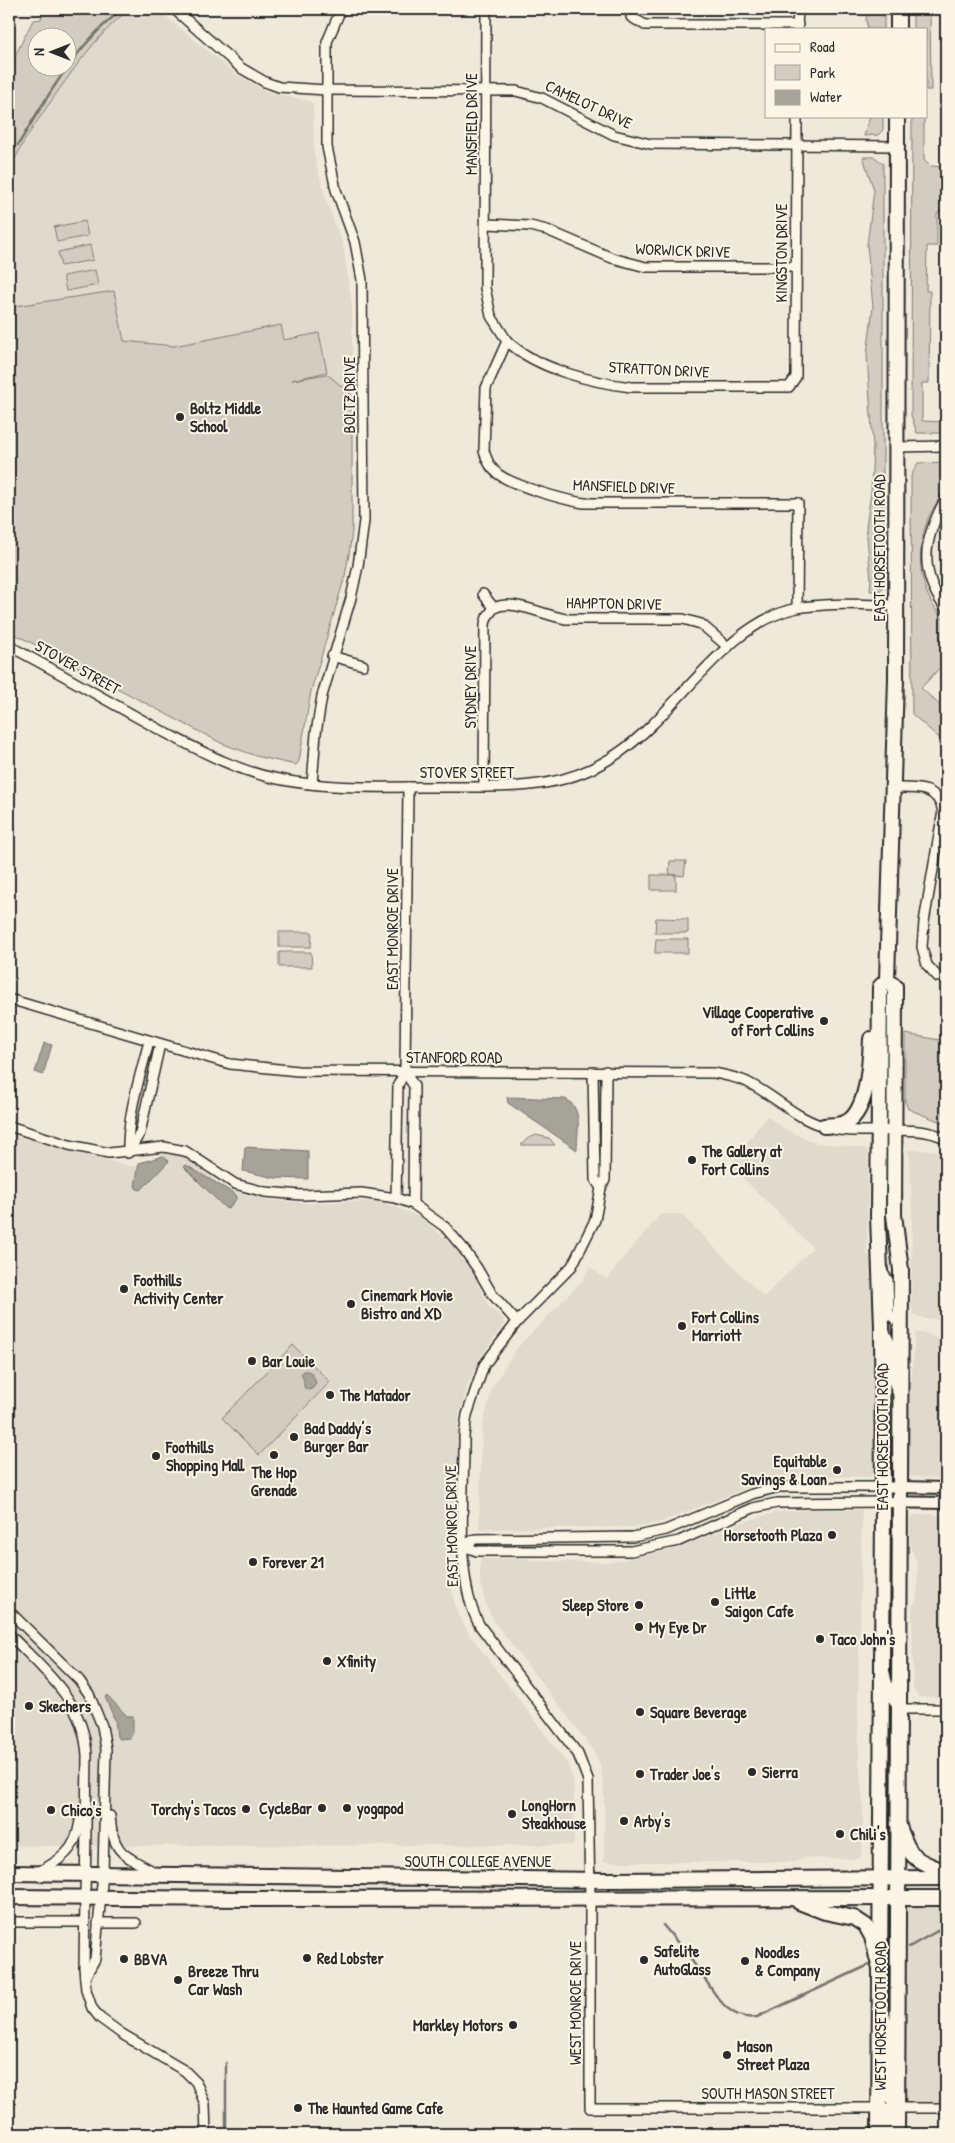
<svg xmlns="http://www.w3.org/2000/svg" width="955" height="2143" font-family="'Patrick Hand',sans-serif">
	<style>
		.built { fill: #e0dacc }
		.green { fill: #d2cdc0; stroke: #7e7c76; fill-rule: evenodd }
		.water { fill: #a6a399; stroke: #75736d }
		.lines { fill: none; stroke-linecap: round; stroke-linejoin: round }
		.stream { stroke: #75736d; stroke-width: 2.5 }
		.minor-casing { stroke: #2b2b2b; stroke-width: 12 }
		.tertiary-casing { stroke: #2b2b2b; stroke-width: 14 }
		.secondary-casing { stroke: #2b2b2b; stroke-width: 15 }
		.primary-casing { stroke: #2b2b2b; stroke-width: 18 }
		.trunk-casing { stroke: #2b2b2b; stroke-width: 18 }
		.minor { stroke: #fcf5e5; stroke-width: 9 }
		.tertiary { stroke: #fcf5e5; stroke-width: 10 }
		.secondary { stroke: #fcf5e5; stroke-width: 11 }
		.primary { stroke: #fcf5e5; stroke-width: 14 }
		.trunk { stroke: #fcf5e5; stroke-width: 14 }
		.poi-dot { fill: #2b2b2b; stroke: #fcf5e5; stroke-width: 2 }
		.labels { text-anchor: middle; stroke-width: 4; stroke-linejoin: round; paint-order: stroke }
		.street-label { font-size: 16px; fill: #2b2b2b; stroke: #fcf5e5 }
		.poi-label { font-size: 16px; font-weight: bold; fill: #2b2b2b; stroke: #fcf5e5; text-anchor: start }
	</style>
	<rect width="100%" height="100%" fill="#efe9da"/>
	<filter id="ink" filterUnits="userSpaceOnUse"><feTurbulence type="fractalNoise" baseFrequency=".02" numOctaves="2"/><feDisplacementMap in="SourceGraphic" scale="10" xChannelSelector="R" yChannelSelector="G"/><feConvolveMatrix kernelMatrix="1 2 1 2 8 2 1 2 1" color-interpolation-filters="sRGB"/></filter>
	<g filter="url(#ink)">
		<g class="built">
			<path d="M129,9h28l77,64 33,19 42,9 4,3 1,51 12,45 17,45 9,59v227l-7,45 -34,115 -12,70 -6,5 -37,-10 -35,-13 -212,-112v-457l4,-12 26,-44 40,-57 27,-33z"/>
			<path d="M767,1116l19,14 30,13 49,5 3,5 -1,100 4,9 2,52v159l-2,4 -94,-1 -119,47 -26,4 -153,2 3,-101 10,-40 24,-39 67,-69 7,-13 17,13 19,-26 35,-40h20l83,83 49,-49 -83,-83z"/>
			<path d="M9,1134l86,24 41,9 3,-4 27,-9 8,1 16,5 30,24 17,8 34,8 39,3 63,-2 14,3 33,13 33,28 16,20 20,42 13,11 2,6 -24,34 -12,26 -10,36 -1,107 -1,8 -5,3 -1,28 3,30 4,15 12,23 98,129 6,16 1,16v50l-565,1z"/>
			<path d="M910,1150h22l10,3 4,5v168l-11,-7h-10l-12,-5 -2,-9 1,-91 -2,-57 -3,-5z"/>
			<path d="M915,1333h10l13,6 8,14v125l-34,-1 -4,-3v-54z"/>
			<path d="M803,1510h59l-4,195 1,55 4,44 -1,51 -4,4 -52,-1 -11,4h-191v-77l-4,-21 -8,-16 -97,-125 -9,-18 -6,-22v-24l48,-1 4,3 80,1 67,-14 64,-26 34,-10z"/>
			<path d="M933,1514l13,4v179h-27l-6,-10 -1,-80 5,-7 1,-34 -8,-20v-28l4,-3z"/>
			<path d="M898,1899h48v209h-49z"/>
		</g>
		<g class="green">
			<path d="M55,9l15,3 1,-3h58c-34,28 -57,62 -82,98 -14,20 -30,43 -38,67v-106l24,-48 8,-1 2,-7 10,1zM38,38h30v30h-30z"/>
			<path d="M868,9h16v20h-16l-2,-9z"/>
			<path d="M913,9h17l1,81h-5v-61h-13z"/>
			<path d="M870,116h13v14l-5,5 -14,1z"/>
			<path d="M912,116h12v44l6,6 16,1v40l-9,7v32h-10l-1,45h4l-1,92h-7v38l24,1v11h-29l-6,-18z"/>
			<path d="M863,157h11l9,6v423l-2,4 -11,1 1,-12 -5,-52 5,-34 2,-47 -6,-91 6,-48 -6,-62 7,-55z"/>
			<path d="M85,221l3,15 -31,6 -3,-15z"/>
			<path d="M90,245l3,15 -32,6 -3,-14z"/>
			<path d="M95,270l3,15 -32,6 -3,-15z"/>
			<path d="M114,291l10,50 50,5 107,-21 3,15 35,-7 8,39 -35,8 35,-6 25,21v136l-3,23 -4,22 -34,115 -12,70 -3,4 -40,-9 -35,-13 -212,-112v-324z"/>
			<path d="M946,462c0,7 2,17 0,23 -3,12 -14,22 -18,34 -14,36 -9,75 18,103v39l-25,27 25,23 -4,8 4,4v21l-34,-30 -1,-238 7,-13z"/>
			<path d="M670,861h16l-2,15 -15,-2z"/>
			<rect x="651" y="875" width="25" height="15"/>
			<path d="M656,918l32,1v14h-33z"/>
			<path d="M279,932h33l-1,15h-32z"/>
			<path d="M656,939h32v14h-33z"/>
			<path d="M279,952h32l1,15h-33z"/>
			<path d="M905,1034l41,7v83l-38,-15 -3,-8z"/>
			<path d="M536,1135l13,3 6,7h-34l6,-6z"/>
			<path d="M293,1345l37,37 -71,73 -37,-37z"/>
		</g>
		<g class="water">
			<path d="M44,1043l8,2 -9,30 -8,-3z"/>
			<path d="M507,1097l58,2c19,9 12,33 12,51l-69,-47z"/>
			<path d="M245,1147l63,4v28l-33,-1 -32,-7z"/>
			<path d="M163,1156l6,5 -28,29 -4,-1 -2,-3 4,-23z"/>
			<path d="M186,1165l50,30 1,3 -9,11 -3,-1 -41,-41z"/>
			<path d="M304,1371c8,-1 10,5 12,13l-4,5 -5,1 -3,-3v-7l-3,-6z"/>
			<path d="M107,1695l20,21h6v17l-3,5 -11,1 -2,-2 -2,-17 -10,-23z"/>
		</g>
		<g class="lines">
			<g class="stream">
				<path d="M18,145c29,-48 59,-102 105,-136"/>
				<path d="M9,161l4,-7"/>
				<path d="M663,1925c11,13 22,26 32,40 17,21 29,57 62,52l112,-52"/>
				<path d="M909,1947l30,-17 7,-8"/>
				<path d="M226,2063v71"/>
			</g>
			<defs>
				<g id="minor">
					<path d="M174,9l67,59 24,14 14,5 47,3 190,1 26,7 72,37 37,9 246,2"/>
					<path d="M486,9l-1,279 6,28 16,25 -21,47 -2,63c3,9 6,17 14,23 16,12 66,26 86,29h214l-1,105"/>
					<path d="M631,17l14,8h153"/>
					<path d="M797,29l1,-20"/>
					<path d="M486,224l44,2 17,4 65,28 34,9h150"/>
					<path d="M507,341c30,28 84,41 124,46h158l7,-10 1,-261"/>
					<path d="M896,447l50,-1"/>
					<path d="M946,498c-22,40 -29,72 0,111"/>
					<path d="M483,594l11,14 -7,9 -2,7 -1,163"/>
					<path d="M494,608c18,-10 51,8 72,11h117l18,5 27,23"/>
					<path d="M9,646c52,27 103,58 155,86 37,19 73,39 114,47 57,12 118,7 177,8 61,0 112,3 165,-35 59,-41 105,-129 177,-144 32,-6 67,-3 99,-3"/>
					<path d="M332,656l31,9"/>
					<path d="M312,784l4,-51 6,-37 29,-98 7,-32 6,-45 -2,-241 -7,-38 -19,-52 -9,-43v-105l14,-33"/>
					<path d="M893,788c22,0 44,-3 50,23l-19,111 -2,25 5,18 11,12"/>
					<path d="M9,999l221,65 68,7 416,2c10,2 22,4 33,9 32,16 48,38 86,47 34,7 86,-7 113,10"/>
					<path d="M606,1071l-1,109 -4,8 -6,32 -23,46 -55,56 -33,43 -17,50 -3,21c1,56 -11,143 16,190l98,128 10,26 2,119v209h356"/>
					<path d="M405,1072l9,14 -1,118"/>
					<path d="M593,1072l2,107 6,9"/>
					<path d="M9,1126l60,19 40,8 55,-6 21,4 50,33 30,8 37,3 59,-2 35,5 17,6 32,23 18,21 14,20 15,26 25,28"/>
					<path d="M128,1152c-1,-37 12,-75 21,-111"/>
					<path d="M128,1153l12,-20 20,-89"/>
					<path d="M396,1198l2,-113 7,-13 3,-285"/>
					<path d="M881,1270l7,10 1,34 11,10"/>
					<path d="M884,1330l8,17v31l5,14"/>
					<path d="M463,1546l12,-7 158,-2 33,-7 86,-36 27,-7h121"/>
					<path d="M463,1546l14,5h154l48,-10 74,-33 24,-5 106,-1"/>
					<path d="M9,1611l70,69 10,14 13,32 4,23 -3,124 -8,86 -10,18"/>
					<path d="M9,1634c36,38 74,65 78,121l-3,213 2,22 6,18 8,10 22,16 63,37 11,11 9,22 1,30"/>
					<path d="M885,1673l5,23 9,13h47"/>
					<path d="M110,1816c3,41 16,39 48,58"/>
					<path d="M40,1871c29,-15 39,-27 41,-61"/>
					<path d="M9,1922h76"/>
					<path d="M98,1923h38"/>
				</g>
				<g id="tertiary">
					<path d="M900,1487l46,1"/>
					<path d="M883,1502l63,1"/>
				</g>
				<g id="secondary">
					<path d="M882,2008l6,22v56l1,9 8,13"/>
					<path d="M880,2108c10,6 10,15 10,26"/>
				</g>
				<g id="primary">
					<path d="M898,29v-20"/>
					<path d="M887,980l8,6 -1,229 7,55 -4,864"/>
					<path d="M824,1126c9,-1 20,0 27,-7 17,-15 19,-58 20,-80"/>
					<path d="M879,2134l4,-622 -1,-185 -4,-111 2,-229 7,-7 9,-301 1,-563"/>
				</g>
				<g id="trunk">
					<path d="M898,1824c13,35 14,35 48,48"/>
					<path d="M9,1873l597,7 340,-2"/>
					<path d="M9,1897l236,2 701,-1"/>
					<path d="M799,1902l26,10 29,6 12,8 6,11 8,32"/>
				</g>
			</defs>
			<use href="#minor" class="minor-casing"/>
			<use href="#tertiary" class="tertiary-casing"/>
			<use href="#secondary" class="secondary-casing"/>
			<use href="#primary" class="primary-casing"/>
			<use href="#trunk" class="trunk-casing"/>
			<use href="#minor" class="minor"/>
			<use href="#tertiary" class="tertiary"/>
			<use href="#secondary" class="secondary"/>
			<use href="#primary" class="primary"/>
			<use href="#trunk" class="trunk"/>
		</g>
	</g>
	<g class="poi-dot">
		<circle cx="180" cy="417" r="5"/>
		<circle cx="824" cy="1021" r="5"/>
		<circle cx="692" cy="1160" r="5"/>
		<circle cx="124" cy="1289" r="5"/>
		<circle cx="351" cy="1304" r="5"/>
		<circle cx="682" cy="1326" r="5"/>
		<circle cx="252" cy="1361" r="5"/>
		<circle cx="330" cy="1395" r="5"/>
		<circle cx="294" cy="1437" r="5"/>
		<circle cx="274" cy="1455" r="5"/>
		<circle cx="156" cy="1456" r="5"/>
		<circle cx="837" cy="1470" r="5"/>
		<circle cx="832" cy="1535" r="5"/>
		<circle cx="253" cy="1562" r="5"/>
		<circle cx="715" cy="1602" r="5"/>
		<circle cx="639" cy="1605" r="5"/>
		<circle cx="639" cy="1627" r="5"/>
		<circle cx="820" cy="1639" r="5"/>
		<circle cx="327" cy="1661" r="5"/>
		<circle cx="29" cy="1706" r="5"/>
		<circle cx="640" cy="1712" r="5"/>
		<circle cx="752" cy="1772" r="5"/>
		<circle cx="640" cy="1774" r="5"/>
		<circle cx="322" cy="1808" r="5"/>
		<circle cx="347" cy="1808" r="5"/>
		<circle cx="246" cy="1809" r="5"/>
		<circle cx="51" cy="1810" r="5"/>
		<circle cx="512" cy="1814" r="5"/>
		<circle cx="624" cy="1821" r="5"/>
		<circle cx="840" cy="1834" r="5"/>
		<circle cx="307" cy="1958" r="5"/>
		<circle cx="124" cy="1959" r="5"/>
		<circle cx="644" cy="1960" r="5"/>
		<circle cx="745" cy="1961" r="5"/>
		<circle cx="178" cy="1980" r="5"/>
		<circle cx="513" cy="2025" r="5"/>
		<circle cx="727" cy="2055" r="5"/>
		<circle cx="298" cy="2108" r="5"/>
	</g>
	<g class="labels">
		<g class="street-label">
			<text transform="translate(589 104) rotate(25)" y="6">CAMELOT DRIVE</text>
			<text transform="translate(471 124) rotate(-90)" y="6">MANSFIELD DRIVE</text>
			<text transform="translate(683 250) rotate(2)" y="6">WORWICK DRIVE</text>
			<text transform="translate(781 253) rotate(-90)" y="6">KINGSTON DRIVE</text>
			<text transform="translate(659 369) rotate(3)" y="6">STRATTON DRIVE</text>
			<text transform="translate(349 395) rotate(-90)" y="6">BOLTZ DRIVE</text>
			<text transform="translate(624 486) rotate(2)" y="6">MANSFIELD DRIVE</text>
			<text transform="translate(879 548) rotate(-90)" y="6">EAST HORSETOOTH ROAD</text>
			<text transform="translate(614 603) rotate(1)" y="6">HAMPTON DRIVE</text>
			<text transform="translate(78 667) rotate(29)" y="6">STOVER STREET</text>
			<text transform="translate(470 687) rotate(-90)" y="6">SYDNEY DRIVE</text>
			<text x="467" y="778">STOVER STREET</text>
			<text transform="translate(392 929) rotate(-90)" y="6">EAST MONROE DRIVE</text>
			<text x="454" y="1063">STANFORD ROAD</text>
			<text transform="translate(882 1437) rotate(-90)" y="6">EAST HORSETOOTH ROAD</text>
			<text transform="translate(451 1526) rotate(-91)" y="6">EAST MONROE DRIVE</text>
			<text x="478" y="1867">SOUTH COLLEGE AVENUE</text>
			<text transform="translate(575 2003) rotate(-90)" y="6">WEST MONROE DRIVE</text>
			<text transform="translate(880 2016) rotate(-90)" y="6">WEST HORSETOOTH ROAD</text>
			<text x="768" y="2099">SOUTH MASON STREET</text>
		</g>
		<g class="poi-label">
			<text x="190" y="414">Boltz Middle<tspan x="190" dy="18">School</tspan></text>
			<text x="814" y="1018" text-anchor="end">Village Cooperative<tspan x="814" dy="18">of Fort Collins</tspan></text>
			<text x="702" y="1157">The Gallery at<tspan x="702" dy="18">Fort Collins</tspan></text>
			<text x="134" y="1286">Foothills<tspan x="134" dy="18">Activity Center</tspan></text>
			<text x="361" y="1301">Cinemark Movie<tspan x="361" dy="18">Bistro and XD</tspan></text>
			<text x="692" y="1323">Fort Collins<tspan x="692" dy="18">Marriott</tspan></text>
			<text x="262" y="1367">Bar Louie</text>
			<text x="340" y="1401">The Matador</text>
			<text x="304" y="1434">Bad Daddy’s<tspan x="304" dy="18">Burger Bar</tspan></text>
			<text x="166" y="1453">Foothills<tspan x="166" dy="18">Shopping Mall</tspan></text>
			<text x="827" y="1467" text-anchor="end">Equitable<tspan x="827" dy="18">Savings &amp; Loan</tspan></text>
			<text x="274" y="1478" text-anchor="middle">The Hop<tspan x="274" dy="18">Grenade</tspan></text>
			<text x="822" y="1541" text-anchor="end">Horsetooth Plaza</text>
			<text x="263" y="1568">Forever 21</text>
			<text x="725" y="1599">Little<tspan x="725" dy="18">Saigon Cafe</tspan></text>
			<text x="629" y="1611" text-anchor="end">Sleep Store</text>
			<text x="649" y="1633">My Eye Dr</text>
			<text x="830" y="1645">Taco John's</text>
			<text x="337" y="1667">Xfinity</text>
			<text x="39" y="1712">Skechers</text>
			<text x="650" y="1718">Square Beverage</text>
			<text x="762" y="1778">Sierra</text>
			<text x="650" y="1780">Trader Joe's</text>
			<text x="522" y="1811">LongHorn<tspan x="522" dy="18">Steakhouse</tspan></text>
			<text x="312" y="1814" text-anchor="end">CycleBar</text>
			<text x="357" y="1814">yogapod</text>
			<text x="236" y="1815" text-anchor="end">Torchy's Tacos</text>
			<text x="61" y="1816">Chico's</text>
			<text x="634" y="1827">Arby's</text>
			<text x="850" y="1840">Chili's</text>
			<text x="654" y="1957">Safelite<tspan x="654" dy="18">AutoGlass</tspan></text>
			<text x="755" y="1958">Noodles<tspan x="755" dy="18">&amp; Company</tspan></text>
			<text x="317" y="1964">Red Lobster</text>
			<text x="134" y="1965">BBVA</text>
			<text x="188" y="1977">Breeze Thru<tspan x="188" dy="18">Car Wash</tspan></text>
			<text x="503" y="2031" text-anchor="end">Markley Motors</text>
			<text x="737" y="2052">Mason<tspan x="737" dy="18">Street Plaza</tspan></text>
			<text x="308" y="2114">The Haunted Game Cafe</text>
		</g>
	</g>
	<rect width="955" height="2143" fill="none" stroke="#fcf5e5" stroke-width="30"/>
	<rect x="15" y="15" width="925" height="2113" fill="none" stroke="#2b2b2b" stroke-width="2" filter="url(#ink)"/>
	<rect x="765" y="28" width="162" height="90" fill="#fcf5e5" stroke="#a8a49b"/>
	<rect x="775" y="44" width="25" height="8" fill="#fcf5e5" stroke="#a8a49b"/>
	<text x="810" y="52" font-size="15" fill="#2b2b2b">Road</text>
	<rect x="775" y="65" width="25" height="15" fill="#d2cdc0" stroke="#a8a49b"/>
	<text x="810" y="78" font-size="15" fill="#2b2b2b">Park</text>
	<rect x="775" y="90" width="25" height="15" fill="#a6a399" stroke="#a8a49b"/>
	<text x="810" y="102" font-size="15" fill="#2b2b2b">Water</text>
	<g transform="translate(52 52) rotate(270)"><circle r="24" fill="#fcf5e5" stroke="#a8a49b"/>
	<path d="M0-4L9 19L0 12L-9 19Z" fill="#2b2b2b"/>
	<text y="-8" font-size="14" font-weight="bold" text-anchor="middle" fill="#2b2b2b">N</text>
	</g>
</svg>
